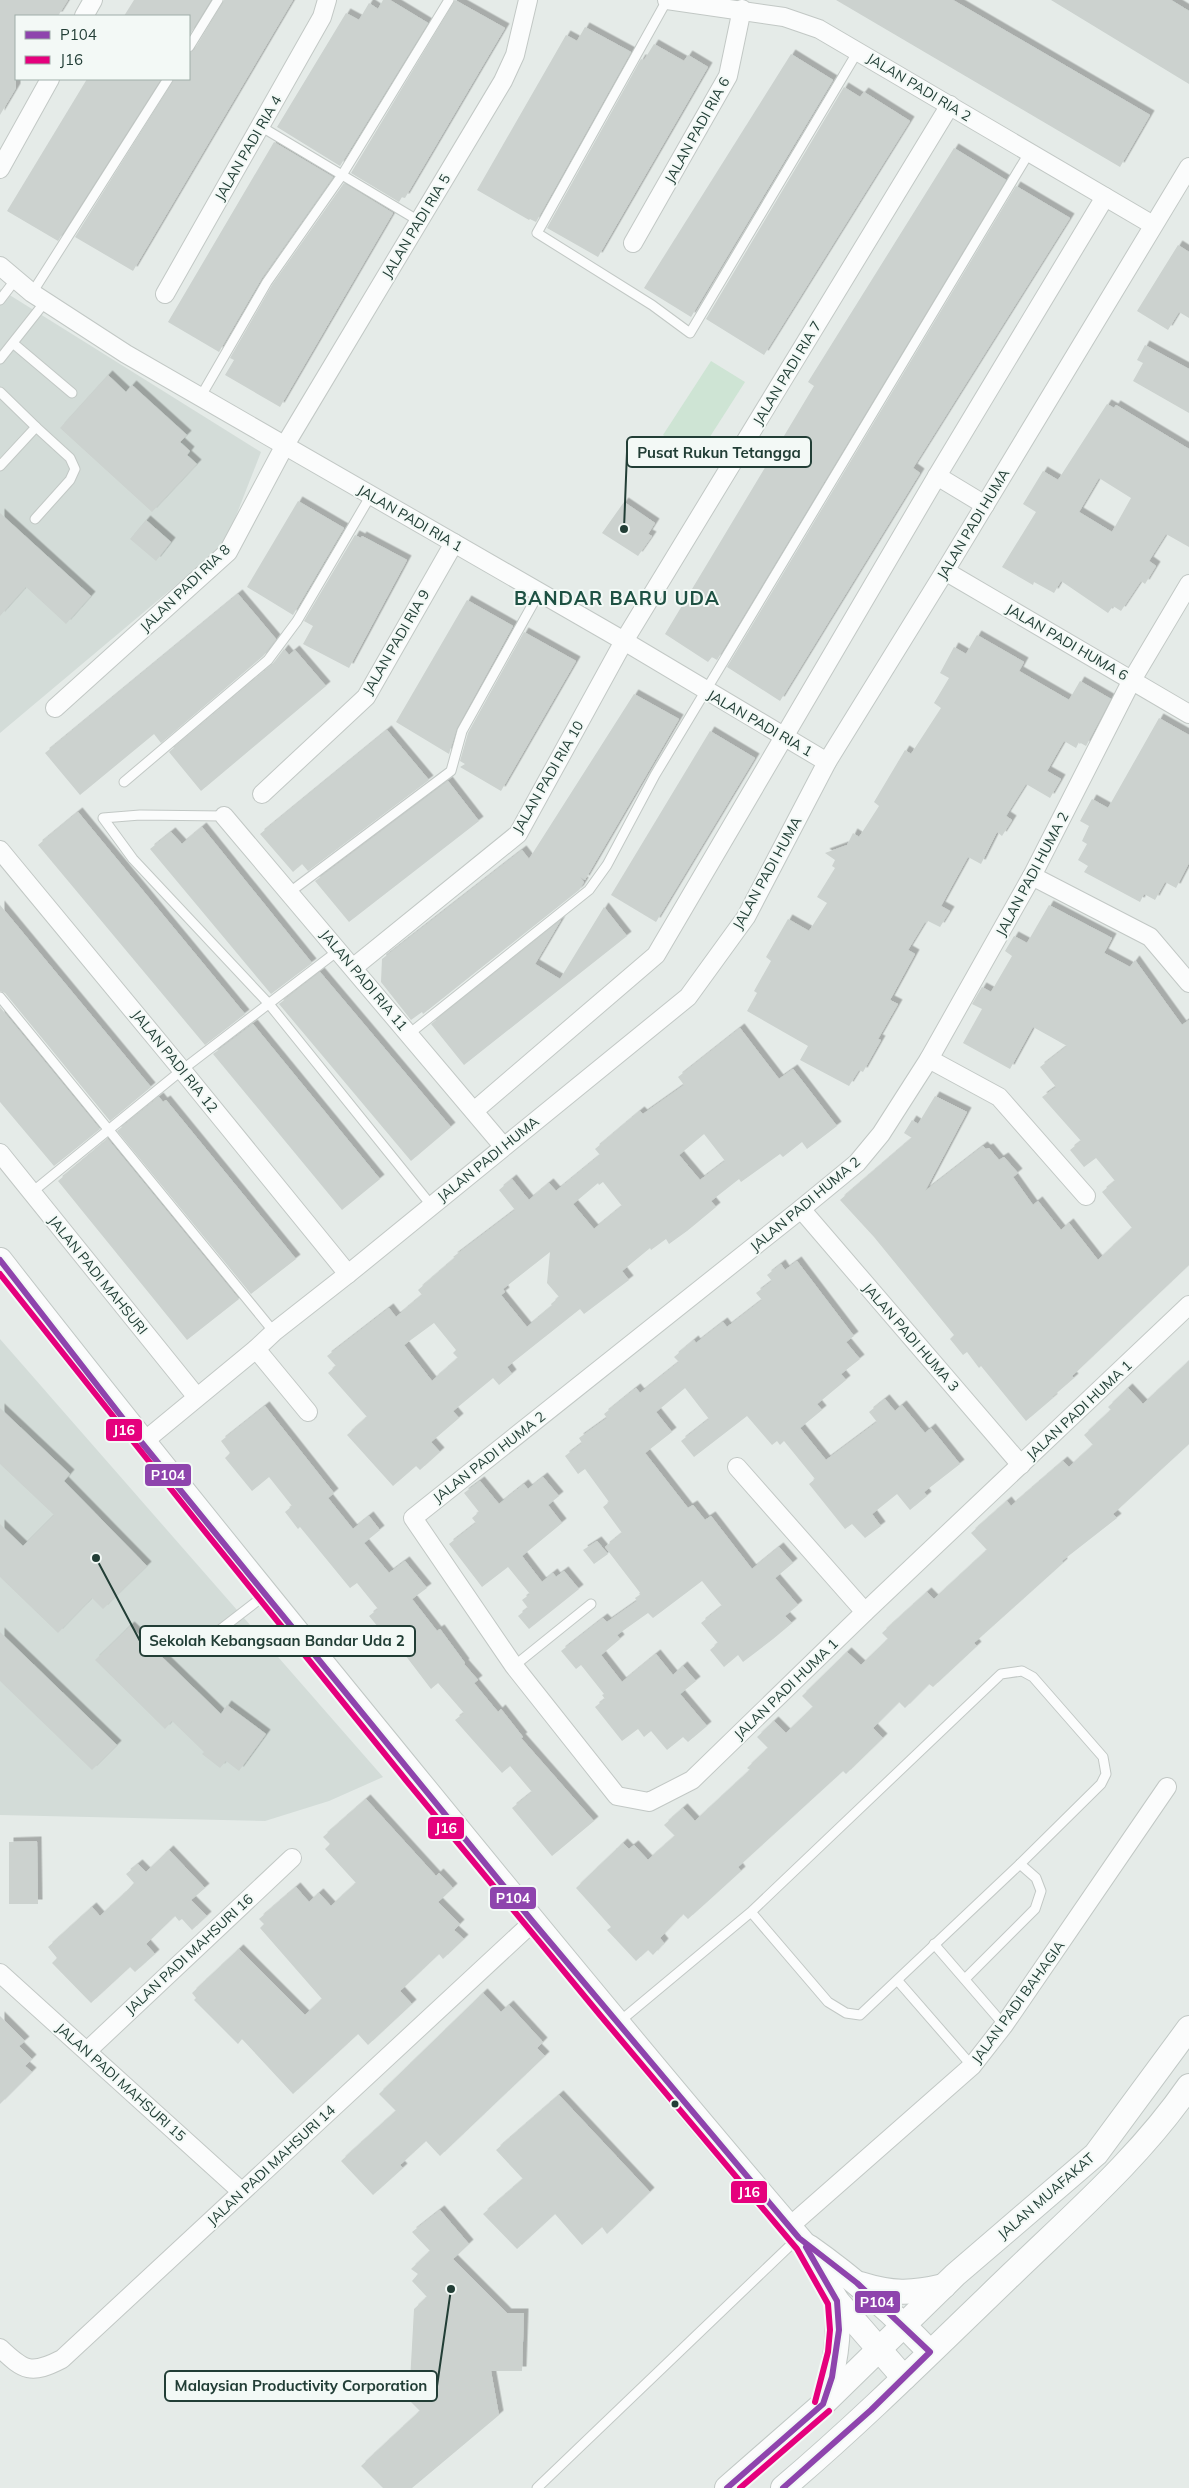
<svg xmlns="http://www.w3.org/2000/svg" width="1189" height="2488" font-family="Mulish,sans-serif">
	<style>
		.built { fill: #d3dcd8 }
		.green { fill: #cee4d4 }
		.building { fill: #ccd2cf; fill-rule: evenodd; filter: url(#shadow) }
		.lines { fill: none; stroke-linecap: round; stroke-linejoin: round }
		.lane-casing { stroke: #c2c8c5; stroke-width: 11 }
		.street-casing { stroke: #c2c8c5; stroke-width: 20 }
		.secondary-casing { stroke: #c1c8c5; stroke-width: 26 }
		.lane { stroke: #fbfcfc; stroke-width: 9 }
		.street { stroke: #fbfcfc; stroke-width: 18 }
		.secondary { stroke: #fbfcfc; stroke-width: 24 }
		.bus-1-casing { stroke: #f3f9f6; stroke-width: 10 }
		.bus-2-casing { stroke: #f3f9f6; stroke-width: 10 }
		.bus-1 { stroke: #8e44ad; stroke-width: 6 }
		.bus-2 { stroke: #e5007d; stroke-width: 6 }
		.bus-dot { fill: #223e36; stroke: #f3f9f6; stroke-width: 2 }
		.labels { text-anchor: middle; stroke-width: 4; stroke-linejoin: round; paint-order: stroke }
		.street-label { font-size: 14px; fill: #223e36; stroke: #f3f9f6 }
		.district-label { font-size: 19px; font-weight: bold; letter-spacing: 1px; fill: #1e5143; stroke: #f3f9f6 }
		.leader { fill: none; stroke: #223e36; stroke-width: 2 }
		.callout-dot { fill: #223e36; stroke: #f3f9f6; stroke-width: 2 }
		.callout { fill: #f3f9f6; stroke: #223e36; stroke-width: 2 }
		.callout-label { font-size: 15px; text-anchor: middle; font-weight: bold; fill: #223e36 }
		.line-badge { stroke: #f3f9f6; stroke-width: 2 }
		.badge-label { font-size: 14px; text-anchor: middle; font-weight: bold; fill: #fff }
	</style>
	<defs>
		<filter id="shadow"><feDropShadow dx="4.5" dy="-4.5" stdDeviation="0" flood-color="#0004"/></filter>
	</defs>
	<rect width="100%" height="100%" fill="#e5ebe8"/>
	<g class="built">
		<path d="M0,289l261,163 -36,92 -225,189z"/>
		<path d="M0,1339l383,438 -54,24 -64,20 -265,-6z"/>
	</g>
	<path class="green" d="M711,361l34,21 -48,75 -34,-22z"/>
	<g class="building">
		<path d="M0,0h68l-10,16h-42v72l-16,27z"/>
		<path d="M134,0h77l-22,36v-20h-65z"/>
		<path d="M224,0h69l-160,271 -58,-34 99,-158h15v-26l5,-3z"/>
		<path d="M383,0h7l38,23 -88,143 -63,-39 69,-114 13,7 10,-17 9,6z"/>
		<path d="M455,0l50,28 -100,170 -3,-1 -3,5 -48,-29z"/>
		<path d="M836,0h117l197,115 -30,52z"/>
		<path d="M1051,0h120l18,11v73z"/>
		<path d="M585,27l46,25 -95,170 -6,-3 -1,1 -52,-30 89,-155 11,6z"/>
		<path d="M654,44l30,17 4,-6 20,12 -110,190 -51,-29 94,-169 3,1z"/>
		<path d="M791,54l42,26 -142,237 -47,-29z"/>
		<path d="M87,79h74l-103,162 -51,-30z"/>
		<path d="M844,87l16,10 4,-5 46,29 -146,234 -58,-36z"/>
		<path d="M274,142l59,35 -71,101 -43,74 -51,-30z"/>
		<path d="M954,148l52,32 -289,480 -5,-3 -4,5 -43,-28 149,-248 -6,-4z"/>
		<path d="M344,183l49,30 -113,194 -55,-32 9,-15 -4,-2 42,-73z"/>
		<path d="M1016,186l54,32 -157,250 7,5 -140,228 -53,-34z"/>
		<path d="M1178,245l11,7v66l-10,-6 -11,18 -31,-19z"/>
		<path d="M1145,345l44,24v44l-56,-32 10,-18 -6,-3z"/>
		<path d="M108,375l18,17 6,-7 55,50 -7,7 10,9 -3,4 10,9 -45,48 -92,-84z"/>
		<path d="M1107,404l7,4 2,-3 73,44v98l-23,-13 -17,27 7,5 -11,18 -4,-3 -20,30 -8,-5 -5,7 -47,-32 -7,12 -20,-11 -1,3 -31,-18 34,-55 -13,-8 20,-33 15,9zM1099,478l32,20 -19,34 -33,-20z"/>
		<path d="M298,501l46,27 -51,87 -46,-28z"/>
		<path d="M624,502l31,21 -7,11 4,2 -14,20 -36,-23z"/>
		<path d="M0,513l91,83 -25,28 -40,-37 -26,29z"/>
		<path d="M146,520l25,22 -15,19 -26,-22z"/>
		<path d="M355,535l6,3 1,-2 45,24 -58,108 -46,-24 10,-18 -9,-5z"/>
		<path d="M238,594l38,45 -13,17 -102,87 -7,-9 -74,61 -35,-42z"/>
		<path d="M467,600l46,26 -56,102 -8,26 -53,-32z"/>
		<path d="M524,632l52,29 -75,130 -41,-24 5,-3 -5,-3 8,-28z"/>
		<path d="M977,635l47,27 -5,9 50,29 11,-19 31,18 -25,47 -7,-4 -3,6 -12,-7 -17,30 14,8 -11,19 -24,-14 -20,32 6,4 -10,16 -5,-4 -16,32 -13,-7 -27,49 9,5 -10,16 -12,-6 -1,2 -2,-1 -17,28 7,4 -25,46 8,4 -20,35 3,1 -18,32 -4,-2 -10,16 -49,-26 8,-14 -61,-35 10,-18 -3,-2 17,-30 -5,-4 22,-38 21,12 18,-28 -10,-6 18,-29 -3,-2 3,-6 -10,-7 22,-8 6,-12 6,4 20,-31 -5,-4 31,-52 6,4 30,-46 -7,-5 15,-25 -9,-5 14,-26 12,7z"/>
		<path d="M284,649l5,6 6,-5 31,36 -125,105 -32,-39 103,-87z"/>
		<path d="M634,694l45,25 -94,161 -5,-3 4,5 -5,8 -156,124 -1,-2 -11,8 -30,-38 1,-23 140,-109 7,9z"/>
		<path d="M1159,718l30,17v128l-13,25 -11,-6 -10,18 -11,-6 -4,8 -56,-30 4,-6 -10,-6 9,-16 -5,-3 7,-15 -9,-5 12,-22 16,9z"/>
		<path d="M387,730l42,50 -121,91 -6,-7 -9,8 -33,-38z"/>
		<path d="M710,731l45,27 -99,164 -45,-27z"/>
		<path d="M448,781l31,40 -130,101 -34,-41z"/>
		<path d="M78,812l167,202 -40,31 -167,-200z"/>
		<path d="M202,827l110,136 -41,31 -121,-145 21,-17 11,12z"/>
		<path d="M0,905l151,182 -41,34 -105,-128 -5,-2z"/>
		<path d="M1049,905l63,33 -8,15 26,14 5,-7 47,65 7,-5v245l-117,111 2,2 -22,19 1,1 -27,23 -45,-55 -2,2 -12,-16 -4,3 -13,-16 4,-4 -80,-98 -34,-37 72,-62 -8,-5 8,-13 6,4 17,-28 32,16 -42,79 58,-45 3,3 3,-1 10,12 5,-3 14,16 -5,4 20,28 5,-4 23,29 8,-7 29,37 34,-32 -30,-36 13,-11 -19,-23 -12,9 -14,-17 11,-9 -39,-44 14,-10 -16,-20 27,-21 -34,-19 -23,42 -47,-26 19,-34 -10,-5 10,-17 9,5 21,-36 -7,-5 9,-15 13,7z"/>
		<path d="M604,907l23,29 -163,129 -33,-41 130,-104 -26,44 25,15z"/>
		<path d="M320,972l131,155 -40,34 -132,-157z"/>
		<path d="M0,1007l100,122 -46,37 -54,-64z"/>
		<path d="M253,1024l127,155 -38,31 -129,-156z"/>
		<path d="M740,1028l39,51 14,-10 44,57 -30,23 -5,-7 -19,15 -3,-3 -39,28 -2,-3 -28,22 5,6 -29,24 -18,13 -3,-5 -15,11 -1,-2 -28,23 7,9 -45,34 -4,-5 -73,58 5,7 -13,11 -6,-7 -40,33 6,7 -28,24 9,10 -20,18 -4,-4 -23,20 -46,-51 20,-18 -39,-44 8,-7 -9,-10 62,-48 7,9 26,-22 -4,-5 37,-32 -2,-1 62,-47 -16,-20 13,-11 17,21 20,-17 7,8 44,-36 -5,-6 45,-38 3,3 41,-29 -6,-8zM704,1134l21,27 -25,19 -21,-25zM603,1182l19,24 -28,23 -21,-25 25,-21 1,2zM550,1252l-3,31 12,14 -8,7 1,2 -25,21 -26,-32 4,-3 -2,-3zM434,1323l22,27 -3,3 5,5 -26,23 -28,-36z"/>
		<path d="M159,1097l4,5 3,-2 130,159 -45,35 -134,-163z"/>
		<path d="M108,1139l131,160 -52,41 -129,-159z"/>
		<path d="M797,1261l57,75 -8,6 14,17 -19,15 5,6 -29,24 5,6 -22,18 26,32 51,-38 -8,-10 16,-13 10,12 7,-6 23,28 6,-5 29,36 -36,28 3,4 -17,14 -13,-16 -25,20 9,12 -16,12 -13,-14 -7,5 -36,-45 6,-5 -31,-38 -4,4 -3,-4 -5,4 -25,-29 -53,41 -13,-16 28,-22 -24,-31 -29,24 16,20 -27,21 43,55 5,-3 12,15 6,-4 41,53 27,-22 14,16 -18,15 23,27 -13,11 7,7 -19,16 -30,23 -5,-7 -14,12 -14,-17 8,-7 -17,-20 21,-17 -20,-25 -49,37 -5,-5 -31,22 3,4 -19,16 21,27 34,-28 17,21 10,-9 13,15 -16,13 27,32 -19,16 -5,-5 -16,13 -16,-19 -7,6 -6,-8 -16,12 -27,-34 10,-8 -3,-4 2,-1 -23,-29 -5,4 -15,-18 42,-33 4,4 30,-21 -2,-3 6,-4 -36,-47 17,-14 -19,-26 6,-5 -24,-33 -7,5 -13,-18 17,-13 -3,-5 28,-20 -3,-4 32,-26 4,5 39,-31 -5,-5 20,-17 2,3 27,-21 4,5 35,-27 -6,-7 16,-12 -5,-6 14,-11 4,6z"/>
		<path d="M1189,1361v83l-76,70 4,4 -55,43 1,2 -89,80 3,3 -44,41 -4,-3 -24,24 -6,-6 -26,26 10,10 -37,36 -3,-3 -105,96 3,4 -34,31 -19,17 -5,-5 -23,24 4,5 -11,12 -5,-5 -12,11 -29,-31 4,-3 -35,-39 47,-45 6,6 5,-4 14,15 27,-24 -11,-11 19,-17 12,13 55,-51 -3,-2 21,-20 -11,-11 17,-16 12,12 27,-26 -11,-11 45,-44 14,13 27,-26 -6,-6 45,-41 7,7 53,-49 -16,-17 36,-32 4,5 52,-45 6,6 24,-22 -9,-10 27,-25 -3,-3 20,-19 15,16z"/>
		<path d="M265,1406l69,87 -6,5 25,31 16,-13 11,14 -16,13 25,30 16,-12 22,27 -15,11 25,32 3,-2 25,34 -1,1 14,16 -4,3 24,29 3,-3 22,28 -2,1 73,83 -42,35 -40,-48 20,-16 -22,-26 -8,7 -32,-36 -15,-17 9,-7 -26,-30 -7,6 -45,-59 -3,3 -14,-17 9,-7 -21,-26 -7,5 -50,-61 -2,2 -13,-17 7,-6 -23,-29 -17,14 -27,-33 5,-5 -9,-12z"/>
		<path d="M0,1408l70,66 -6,7 83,85 -44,43 -11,-11 -34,35 -58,-56v-53l23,22 31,-31 -54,-51z"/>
		<path d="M543,1477l16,19 -11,9 14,18 -40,33 20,26 11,-9 3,4 8,-6 15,18 -50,40 -11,-13 10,-8 -6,-8 8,-6 -22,-27 -26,20 -33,-43 27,-21 -4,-5 7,-6 -15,-19 16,-12 19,23 25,-20 4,5z"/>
		<path d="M597,1541l11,13 -14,10 -11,-14z"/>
		<path d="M130,1626l91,88 6,-9 39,29 -27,37 -13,-10 -6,7 -18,-14 2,-2 -32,-31 -7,8 -70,-69z"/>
		<path d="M0,1632l117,113 -25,25 -92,-89z"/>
		<path d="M366,1799l70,77 3,-3 14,15 -15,14 22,22 -6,6 10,9 -21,20 -4,-5 -39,37 12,13 -44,41 -10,-11 -65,60 -51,-55 -4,5 -44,-44 2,-2 -4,-5 47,-44 66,66 17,-16 -62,-71 4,-4 -5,-5 37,-32 13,15 10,-9 12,13 25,-23 -31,-34 5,-5 -7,-7z"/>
		<path d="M37,1841l1,63h-29v-62z"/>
		<path d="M169,1850l36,38 -14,12 16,16 -15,14 -10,-11 -3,2 -4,-5 -29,28 9,10 -20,18 -5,-5 -39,36 -39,-40 5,-5 -9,-11 44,-40 8,9 25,-23 9,-10 -8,-9 12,-10 8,8z"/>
		<path d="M483,1993l18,19 8,-7 34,37 -6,6 8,8 -105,100 -14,-15 -26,24 3,3 -30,27 -32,-34 55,-50 -17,-17z"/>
		<path d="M0,2016l25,25 -6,5 13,13 -7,7 7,6 -32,32z"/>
		<path d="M559,2095l91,97 -43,42 -5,-7 -20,18 -27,-31 -38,35 -34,-35 40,-35 -27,-29z"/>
		<path d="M440,2210l29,34 -16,15 54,54h17l-2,58h-31l8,44 -87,73h-29l-22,-22 59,-55 -11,-11 5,-91 13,-12 -15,-16 6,-7 -7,-5 19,-18 -18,-19z"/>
	</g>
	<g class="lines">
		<defs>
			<g id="lane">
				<path d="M667,0l-130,233 115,72 38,28 168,-282"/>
				<path d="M189,47l29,-47"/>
				<path d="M260,126l159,95"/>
				<path d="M32,293l136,-214"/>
				<path d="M0,300l16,-21"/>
				<path d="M14,344l58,49"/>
				<path d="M0,359l45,-57"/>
				<path d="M0,392l36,35 -36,39"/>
				<path d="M201,396l66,-114 75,-107 107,-175"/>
				<path d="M35,519l35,-39 5,-11 -5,-11 -34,-31"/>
				<path d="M124,782l144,-122 29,-39 74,-126"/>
				<path d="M224,816l-84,-1 -37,3 30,41 136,145 162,201"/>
				<path d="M290,892l161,-121 11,-40 77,-138"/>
				<path d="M0,997l274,335"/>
				<path d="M409,1034l180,-144 18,-25 48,-90 374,-622"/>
				<path d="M31,1193l151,-123 157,-120"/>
				<path d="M195,1649l70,-54"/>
				<path d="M514,1666l77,-62"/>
				<path d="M934,1944l70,81"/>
				<path d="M965,1979l70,-70 6,-18 -5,-13 -16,-14"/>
				<path d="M898,1981l74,85"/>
				<path d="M619,2022l132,-110 250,-238 21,-3 11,6 70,80 3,17 -5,10 -81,80 -160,151 -14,-2 -18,-11 -77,-90"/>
				<path d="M537,2488l261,-250"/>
			</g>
			<g id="street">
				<path d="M667,0l117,17 35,12 334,196"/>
				<path d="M84,16l9,-16"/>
				<path d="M0,169l50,-90"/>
				<path d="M633,243l95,-167 14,-67"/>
				<path d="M0,266l32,27 94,61 498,287 203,121"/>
				<path d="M165,294l157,-277 5,-17"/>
				<path d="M937,476l48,29"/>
				<path d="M945,571l244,143"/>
				<path d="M1189,584l-57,96 -100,196 -103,183 -48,75 -24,29 -56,46 -388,309 101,148 103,130 32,6 43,-22 173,-168 324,-307"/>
				<path d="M55,708l173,-156 57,-107 218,-364 12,-26 13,-55"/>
				<path d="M262,794l104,-97 88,-154"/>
				<path d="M224,816l279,330"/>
				<path d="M0,850l182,220 166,204"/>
				<path d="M1032,876l118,61 39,46"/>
				<path d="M354,967l164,-133 106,-193 326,-536"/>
				<path d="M929,1059l70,38 87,99"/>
				<path d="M474,1111l182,-156 281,-479 168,-279"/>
				<path d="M0,1153l196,243"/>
				<path d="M801,1209l220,256"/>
				<path d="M256,1349l52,63"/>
				<path d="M142,1443l114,-94 18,-17 74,-58 340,-277 58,-80 81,-155 118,-191 244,-404"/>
				<path d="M737,1467l128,145"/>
				<path d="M0,1973l242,219"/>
				<path d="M87,2051l205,-193"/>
				<path d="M790,2226l182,-160 32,-41 163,-238"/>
				<path d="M0,2348c24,23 31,27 62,11l471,-437"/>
			</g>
			<g id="secondary">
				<path d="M0,1260c135,173 273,343 412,513 129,158 259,316 392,471l33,57 67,77"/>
				<path d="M809,2247c44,31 84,66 121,105"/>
				<path d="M860,2284c32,10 51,10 84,2"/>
				<path d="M824,2402c11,-35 16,-65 13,-101"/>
				<path d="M727,2488l96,-84 132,-129 141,-121 93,-126"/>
				<path d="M783,2488c80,-68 154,-142 230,-215 61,-59 127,-116 176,-187"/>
			</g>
		</defs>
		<use href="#lane" class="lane-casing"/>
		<use href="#street" class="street-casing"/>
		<use href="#secondary" class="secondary-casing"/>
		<use href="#lane" class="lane"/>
		<use href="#street" class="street"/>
		<use href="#secondary" class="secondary"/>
		<defs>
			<g id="bus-1">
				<path d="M0,1260l142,183 123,151 268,328 266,316 58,45 73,69 -59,58 -88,78"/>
				<path d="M727,2488l96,-84 9,-27 7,-47 -2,-29 -31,-54"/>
			</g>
			<g id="bus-2">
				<path d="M0,1274l198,249 207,256 195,236 197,234 31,55 2,26 -2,22 -13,50"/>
				<path d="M740,2488l89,-77"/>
			</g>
		</defs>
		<use href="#bus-1" class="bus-1-casing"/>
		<use href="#bus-2" class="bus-2-casing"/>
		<use href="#bus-1" class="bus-1"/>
		<use href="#bus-2" class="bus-2"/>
	</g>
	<circle class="bus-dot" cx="675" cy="2104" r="4.5"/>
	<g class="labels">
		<g class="street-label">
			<text transform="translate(919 87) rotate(31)" y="5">JALAN PADI RIA 2</text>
			<text transform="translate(697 130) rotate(-61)" y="5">JALAN PADI RIA 6</text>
			<text transform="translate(248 148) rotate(-60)" y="5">JALAN PADI RIA 4</text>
			<text transform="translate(416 226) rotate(-59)" y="5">JALAN PADI RIA 5</text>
			<text transform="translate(787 373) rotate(-59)" y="5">JALAN PADI RIA 7</text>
			<text transform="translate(410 518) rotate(30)" y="5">JALAN PADI RIA 1</text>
			<text transform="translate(973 524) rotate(-59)" y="5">JALAN PADI HUMA</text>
			<text transform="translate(185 588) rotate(-44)" y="5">JALAN PADI RIA 8</text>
			<text transform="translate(396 642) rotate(-60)" y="5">JALAN PADI RIA 9</text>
			<text transform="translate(1067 642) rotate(30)" y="5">JALAN PADI HUMA 6</text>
			<text transform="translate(760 723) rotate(30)" y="5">JALAN PADI RIA 1</text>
			<text transform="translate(548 777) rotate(-60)" y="5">JALAN PADI RIA 10</text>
			<text transform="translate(767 873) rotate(-61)" y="5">JALAN PADI HUMA</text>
			<text transform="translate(1032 874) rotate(-62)" y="5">JALAN PADI HUMA 2</text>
			<text transform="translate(364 980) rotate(50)" y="5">JALAN PADI RIA 11</text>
			<text transform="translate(175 1061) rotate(51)" y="5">JALAN PADI RIA 12</text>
			<text transform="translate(488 1159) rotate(-39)" y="5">JALAN PADI HUMA</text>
			<text transform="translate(805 1204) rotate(-40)" y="5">JALAN PADI HUMA 2</text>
			<text transform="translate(98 1275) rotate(51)" y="5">JALAN PADI MAHSURI</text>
			<text transform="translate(911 1337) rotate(49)" y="5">JALAN PADI HUMA 3</text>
			<text transform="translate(1079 1410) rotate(-43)" y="5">JALAN PADI HUMA 1</text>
			<text transform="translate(489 1457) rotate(-38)" y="5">JALAN PADI HUMA 2</text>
			<text transform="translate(786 1689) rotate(-44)" y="5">JALAN PADI HUMA 1</text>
			<text transform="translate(189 1954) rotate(-43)" y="5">JALAN PADI MAHSURI 16</text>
			<text transform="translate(1018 2002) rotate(-54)" y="5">JALAN PADI BAHAGIA</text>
			<text transform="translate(121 2082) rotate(42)" y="5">JALAN PADI MAHSURI 15</text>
			<text transform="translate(271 2165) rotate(-43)" y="5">JALAN PADI MAHSURI 14</text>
			<text transform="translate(1046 2196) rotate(-41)" y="5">JALAN MUAFAKAT</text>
		</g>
		<g class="district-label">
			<text x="617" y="605">BANDAR BARU UDA</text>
		</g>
	</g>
	<path class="leader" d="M624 529L627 452M96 1558L140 1641M451 2289L437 2386"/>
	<g class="callout-dot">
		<circle cx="624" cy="529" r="5"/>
		<circle cx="96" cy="1558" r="5"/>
		<circle cx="451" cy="2289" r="5"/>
	</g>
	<g class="callout">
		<rect x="627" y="437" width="184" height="30" rx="5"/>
		<rect x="140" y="1626" width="275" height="30" rx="5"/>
		<rect x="165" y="2371" width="272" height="30" rx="5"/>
	</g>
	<g class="callout-label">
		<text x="719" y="458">Pusat Rukun Tetangga</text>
		<text x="277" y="1646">Sekolah Kebangsaan Bandar Uda 2</text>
		<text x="301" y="2391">Malaysian Productivity Corporation</text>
	</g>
	<g class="line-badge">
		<rect x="105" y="1418" width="38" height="24" rx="5" fill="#e5007d"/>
		<rect x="144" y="1463" width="48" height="24" rx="5" fill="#8e44ad"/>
		<rect x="427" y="1816" width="38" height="24" rx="5" fill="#e5007d"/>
		<rect x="489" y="1886" width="48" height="24" rx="5" fill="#8e44ad"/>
		<rect x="730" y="2180" width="38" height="24" rx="5" fill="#e5007d"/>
		<rect x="854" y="2290" width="47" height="24" rx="5" fill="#8e44ad"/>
	</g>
	<g class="badge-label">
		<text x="124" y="1435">J16</text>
		<text x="168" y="1480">P104</text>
		<text x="446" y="1833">J16</text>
		<text x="513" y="1903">P104</text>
		<text x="749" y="2197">J16</text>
		<text x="877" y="2307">P104</text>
	</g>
	<rect x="15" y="15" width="175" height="65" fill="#f3f9f6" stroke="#9faea9"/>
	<rect x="25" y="31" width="25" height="8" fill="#8e44ad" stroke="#9faea9"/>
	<text x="60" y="40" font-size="15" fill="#223e36">P104</text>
	<rect x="25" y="56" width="25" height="8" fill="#e5007d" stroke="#9faea9"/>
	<text x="60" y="65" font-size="15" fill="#223e36">J16</text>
</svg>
